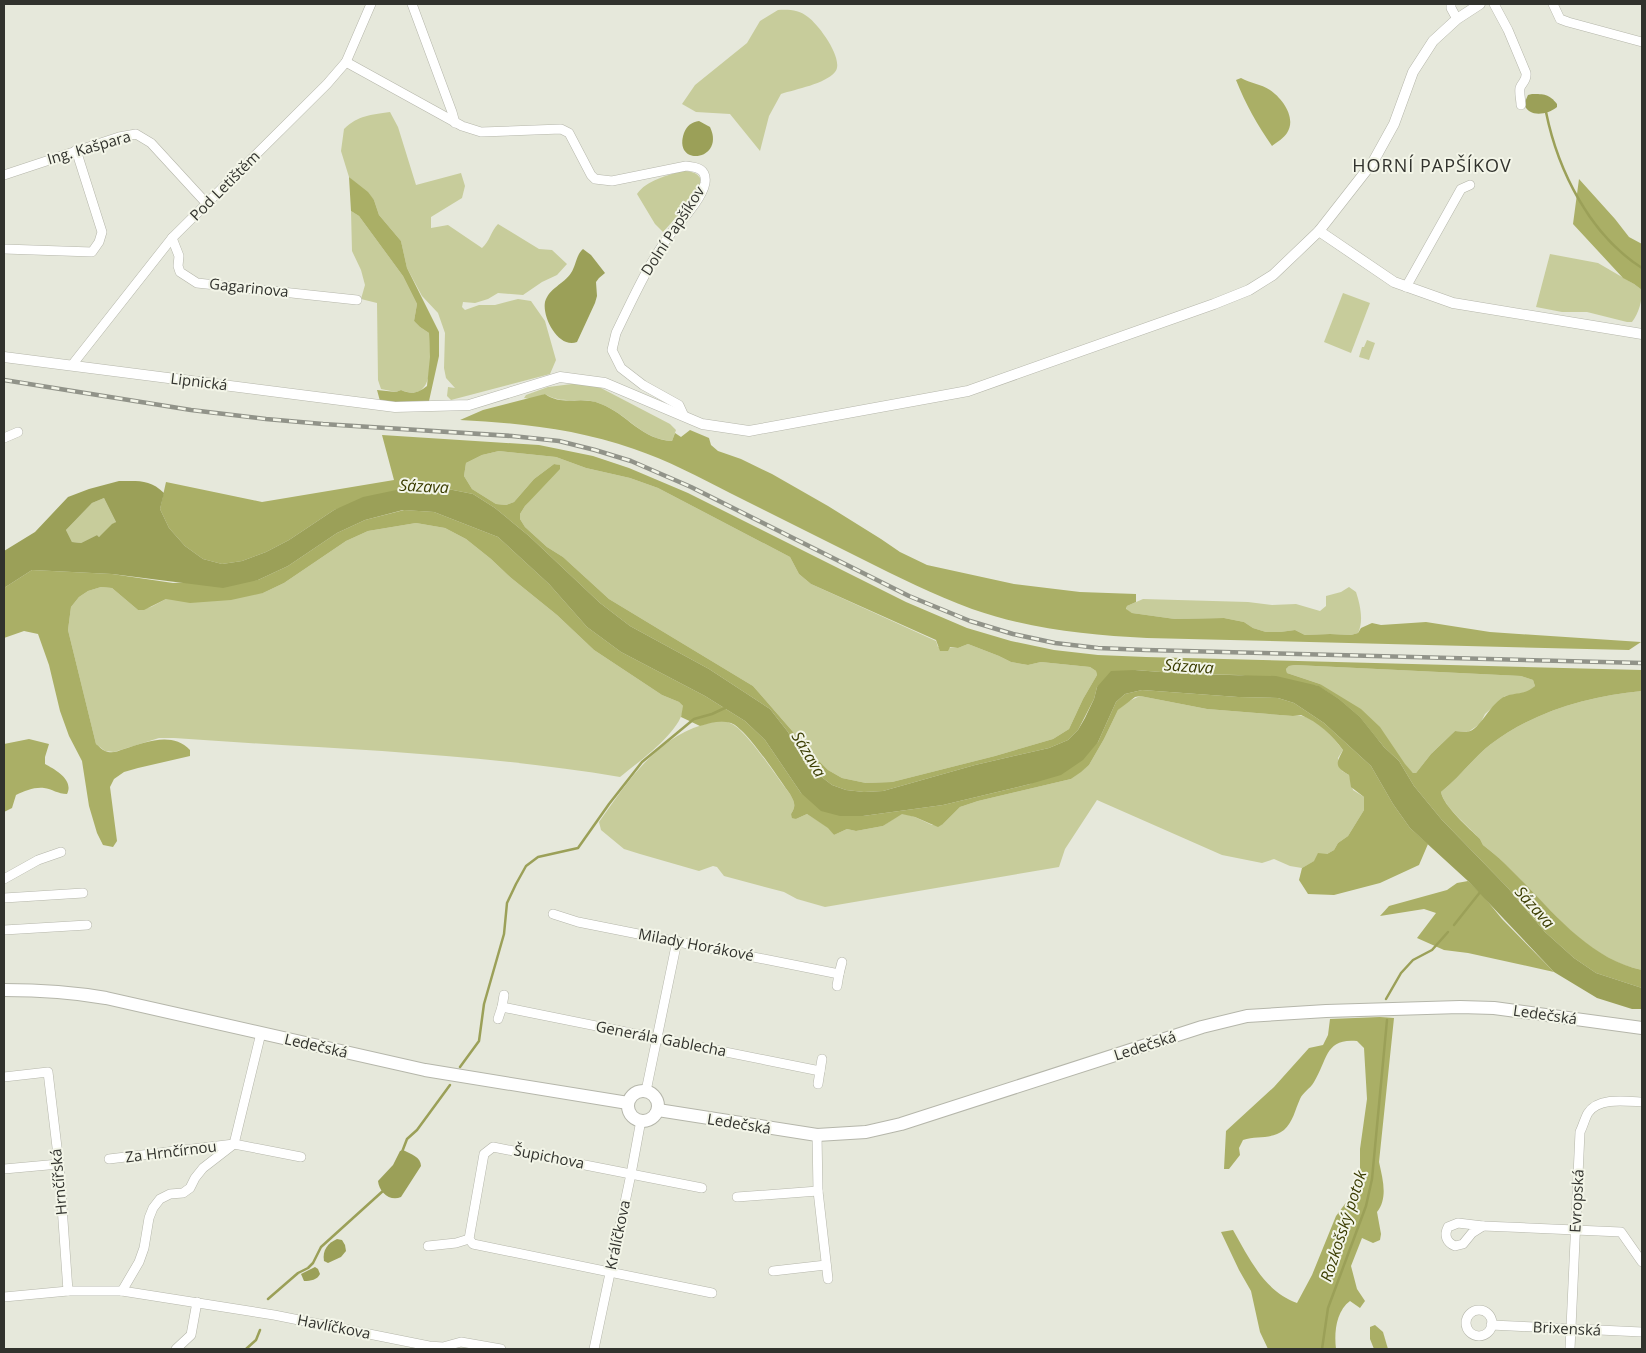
<svg xmlns="http://www.w3.org/2000/svg" width="1646" height="1353" font-family="'Open Sans',sans-serif">
	<style>
		.green { fill: #c7cc9b }
		.forest { fill: #aaaf66; fill-rule: evenodd }
		.water { fill: #9ba058; fill-rule: evenodd }
		.lines { fill: none; stroke-linecap: round; stroke-linejoin: round }
		.stream { stroke: #9ba058; stroke-width: 2.5 }
		.minor-casing { stroke: #b5b6aa; stroke-width: 10 }
		.tertiary-casing { stroke: #b5b6aa; stroke-width: 11 }
		.secondary-casing { stroke: #b5b6aa; stroke-width: 14 }
		.minor { stroke: #fff; stroke-width: 9 }
		.tertiary { stroke: #fff; stroke-width: 10 }
		.secondary { stroke: #fff; stroke-width: 12 }
		.rail-casing { stroke: #919389; stroke-width: 4.5 }
		.rail { stroke: #f3f5e8; stroke-width: 2.5; stroke-dasharray: 8; stroke-linecap: butt }
		.labels { text-anchor: middle; stroke-width: 4; stroke-linejoin: round; paint-order: stroke }
		.street-label { font-size: 15px; fill: #31322d; stroke: #f3f5e8 }
		.water-label { font-size: 16px; font-style: italic; fill: #3a3c00; stroke: #f3f5e8 }
		.quarter-label { font-size: 18px; letter-spacing: 1px; fill: #31322d; stroke: #f3f5e8 }
	</style>
	<rect width="100%" height="100%" fill="#e6e8db"/>
	<g class="green">
		<path d="M778,10c10,-1 22,0 30,7 11,8 37,43 27,55 -10,12 -39,17 -54,22l-12,22 -9,35 -30,-37 -34,-2 -14,-8 13,-19 52,-42 13,-22z"/>
		<path d="M390,112l8,15 18,58 45,-12 4,13 -3,12 -31,19v11l17,-3 34,23c8,-7 9,-17 16,-24l41,25 13,1 15,14 -10,11 -15,7 -19,13 -25,-2 -10,6 -13,4 -12,-1 -1,5 3,3 14,-5h16l23,-6 13,2 14,20 11,39 -6,14 -99,26 -4,-4 1,-9 7,1 -9,-10 -2,-10 1,-35 -7,-20 -16,-17 -15,-28 -6,-27 -22,-26 -5,-15 -25,-23 -8,-26 3,-22c15,-14 26,-14 46,-17z"/>
		<path d="M682,171c10,0 18,2 20,12l-4,10 -35,39 -8,-8 -18,-30c10,-14 29,-18 45,-23z"/>
		<path d="M351,211l8,5 44,60 14,28 -3,17 6,6 9,6c1,21 8,72 -28,57l-5,2 -15,-3 -3,-9 -1,-77 -16,-4 4,-14 -4,-15 -9,-19z"/>
		<path d="M1550,254l48,9 36,21 8,6c0,11 -3,23 -10,32h-5l-40,-10h-25l-26,-5z"/>
		<path d="M1343,293l27,10 -19,50 -27,-11z"/>
		<path d="M1367,340l8,3 -6,17 -10,-3 3,-10h2z"/>
		<path d="M580,383l19,4 71,37 6,6 -4,11c-32,-2 -44,-27 -71,-37 -21,-9 -37,2 -56,-10l-14,5 -7,-1 2,-3 22,-8z"/>
		<path d="M499,451l57,6 30,11 44,10 28,10 132,69 9,17 12,10 125,57 2,6 20,1 10,-4 31,12 12,6 17,3 13,-3 49,5 6,4 1,4 -14,24 -14,30 -16,10 -58,17 -103,26 -26,1 -24,-5 -14,-8 -14,-14 -61,-70 -144,-87 -46,-42 -16,-10 -22,-20 -5,-8v-5l5,-8 34,-41 -5,-1 -20,15 -20,23 -8,3 -10,-1 -24,-15 -8,-13 2,-13 16,-8z"/>
		<path d="M104,498l12,24c-8,5 -10,11 -17,15l-2,-2 -16,8 -9,-1 -6,-12 26,-27z"/>
		<path d="M416,523l29,5 21,11 25,20 19,18 47,38 37,35 68,45 17,7 4,4c2,23 -46,57 -63,71 -147,-25 -298,-28 -446,-39h-15l-45,14 -9,-1 -9,-7 -28,-114 3,-23 8,-10 9,-6 13,-4 11,1 26,22 13,-3 15,-8 97,-6 21,-10 62,-42 22,-10z"/>
		<path d="M1349,587l7,5c4,12 8,29 2,41l-7,2 -21,-1 -25,1 -10,-5 -15,2h-14l-13,-4 -9,-6 -20,-4 -49,1 -43,-6 -6,-3 1,-4 16,-7 105,3 24,3 24,-1 24,7 6,-5v-10l15,-4z"/>
		<path d="M1295,665l226,11 12,4 2,6 -6,6 -24,4 -20,18 -5,10 -12,8 -13,-1 -24,23 -15,19h-3l-93,-89 -33,-11 -1,-4 3,-3z"/>
		<path d="M1642,691v279c-68,-14 -106,-85 -159,-125l-3,-6c-11,-12 -36,-32 -39,-47 18,-14 32,-34 50,-48 44,-33 98,-48 151,-53z"/>
		<path d="M1140,696l67,13 86,7c19,-4 39,20 50,34l-5,8 4,13 7,4 4,15 11,7v13l-16,26 -10,7 -4,7 -32,18 -12,-2 -16,-7 -12,4 -40,-8 -125,-55 -32,49 -6,18 -234,40 -28,-8 -13,-7 -60,-16 -7,-9 -4,-1 -14,5 -59,-17 -16,-5 -23,-19 -2,-8c28,-39 55,-82 103,-97 10,-3 21,-6 30,-1 15,7 46,55 58,70 5,9 6,12 1,20l5,5 11,-5 22,14 5,7 13,-6 9,2 27,-5 19,-13 13,4 17,8 11,-1 17,-17 18,-6 93,-22 18,-14 15,-26 14,-29 9,-8z"/>
	</g>
	<g class="forest">
		<path d="M1241,78c9,5 20,6 29,12 12,8 27,28 17,43 -3,5 -10,9 -15,13 -14,-20 -27,-43 -36,-66z"/>
		<path d="M349,177l19,15 6,8 5,15 22,26 6,27 32,64v24l-10,45 -12,3 -37,-3 -3,-11 19,2 5,-2c11,5 17,3 26,-4l3,-29 -1,-24 -9,-6 -6,-6 3,-17 -14,-28 -44,-60 -8,-5z"/>
		<path d="M1579,179l36,40 14,18 13,7v46l-8,-6 -11,-6 -50,-54z"/>
		<path d="M545,394c19,13 35,1 56,10 26,10 41,36 71,37l3,-8 6,4 9,-7 19,8 2,7 7,6 23,8 31,15 56,32 53,33 19,13 27,13 87,19 66,8 56,2v8l-9,4 -1,3 6,4 43,6 49,-1 20,4 9,6 13,4h14l15,-2 10,5 25,-1 21,1 7,-2 3,-5 11,-5 9,2 45,-3 64,10 151,10 -12,8 -482,-12c-60,-3 -118,-9 -175,-29 -38,-14 -74,-32 -110,-50 -44,-22 -88,-44 -132,-66 -31,-16 -63,-33 -96,-44 -58,-20 -113,-26 -174,-29l23,-10z"/>
		<path d="M382,435l157,10 54,11 36,12 59,25 218,109 61,26 44,13 43,9 44,5 48,2 496,13v21c-53,5 -107,20 -151,53 -18,14 -32,34 -50,48 3,15 28,36 39,47l3,6c53,40 92,111 159,125v18l-46,-15 -22,-15 -29,-26 -37,-44 -66,-68 -28,-34 -15,-25 -15,-14 -24,-30 -21,-18 -21,-13 -80,-11 -51,-1 -52,-4 -38,17 -3,12 -16,31 -10,10 -19,8 -74,17 -92,26 -19,1 -18,-2 -14,-5 -26,-20 -18,-33 -18,-23 -61,-40 -79,-43 -30,-23 -71,-67 -34,-28 -22,-14 -40,-8 -27,2 -72,22 -45,30 -23,12 -24,9 -20,3 -19,-5 -18,-13 -16,-18 -9,-19 6,-27 96,20 132,-22zM499,451l57,6 30,11 44,10 28,10 132,69 9,17 12,10 125,56 4,11h8l2,-4 8,1 10,-4 31,12 12,6 17,3 13,-3 49,5 6,4 1,4 -14,24 -14,30 -16,10 -58,17 -103,26 -26,1 -24,-5 -14,-8 -14,-14 -61,-70 -144,-87 -46,-42 -16,-10 -22,-20 -5,-8v-5l5,-8 35,-37v-4l-6,-1 -20,15 -20,23 -8,3 -10,-1 -24,-15 -8,-13 2,-13 16,-8zM1295,665l226,11 12,4 2,6c-10,9 -17,6 -29,10 -16,6 -25,34 -39,36 -4,0 -9,-1 -12,-1l-24,23 -15,19h-3l-8,-9 -25,-37 -19,-18 -41,-25 -33,-11 -1,-4 3,-3z"/>
		<path d="M404,510l30,2 64,25 51,47 38,43 34,25 84,44 40,25 20,19 36,53 62,23 80,-11 87,-21 68,-42 18,-40 9,-8 17,-4 96,7 40,1 16,5 30,20 47,43 22,38 17,24 18,16 -9,21 -39,18 -46,12 -26,-1 -9,-14 3,-12 12,-7 4,-8 9,1 7,-4 4,-7 10,-7 16,-26v-13l-13,-10 -2,-12c-16,-9 -12,-12 -6,-25 -11,-15 -25,-28 -42,-35l-8,1 -86,-7 -67,-13 -5,1 -17,13 -14,29 -15,26 -8,7 -10,7 -93,22 -18,6 -17,17 -5,3 -23,-10 -13,-3 -19,12 -27,5 -9,-2 -13,6 -6,-7 -21,-14 -11,5 -4,-1 -1,-4c5,-8 4,-11 -1,-20 -11,-15 -44,-66 -59,-71 -11,-3 -21,0 -31,3l-19,-9 2,-11 -4,-4 -17,-7 -68,-45 -37,-35 -47,-38 -19,-18 -25,-20 -21,-11 -29,-5 -48,8 -22,10 -62,42 -21,10 -32,7 -41,3 -24,-4 -22,11h-6l-26,-22 -11,-1 -13,4 -9,6 -8,10 -3,23 28,114c3,2 6,6 9,7 7,3 13,0 19,-2 22,-7 48,-18 66,1v6l-52,12 -14,4 -10,7 -4,8 7,54 -4,6 -10,-2 -6,-12 -8,-27 -7,-45 -13,-25 -9,-25 -11,-46 -11,-31 -14,-3 -20,7v-50l28,-18 80,4 61,9 85,-3 30,-14 49,-33 28,-13z"/>
		<path d="M29,739l20,5 -4,13v7c11,6 29,16 22,30 -9,0 -15,-5 -23,-6 -10,-1 -19,3 -28,7l-4,13 -8,4v-68z"/>
		<path d="M1468,881l16,16 18,22 52,53 -86,-19 -24,-3 -27,-12 19,-25 -12,-4 -44,7 9,-10 58,-16 10,-7z"/>
		<path d="M1380,1017l14,1 -15,144c4,18 9,36 -2,50l4,22 -1,6 -7,3 -11,-5 -11,28 6,23 8,12 -5,7 -10,-7c-14,10 -16,32 -14,48h-68l-8,-17 -9,-41 -12,-21 -18,-38 12,-2c16,28 31,61 64,73l15,-28 24,-59 15,-20 9,-26v-21l7,-50 -3,-51 -7,-7c-32,-3 -29,18 -43,41 -4,7 -11,10 -14,17 -5,11 -7,23 -16,31 -13,10 -27,5 -41,10l-4,8 1,7 -11,14h-5l2,-38 48,-44 35,-39 14,-3 5,-10 2,-16z"/>
		<path d="M1375,1325l8,7 5,17h-14l-4,-10v-12z"/>
	</g>
	<g class="water">
		<path d="M1532,94c12,0 17,0 25,10v3c-10,8 -28,11 -33,-3l4,-9z"/>
		<path d="M699,121l11,6c16,34 -38,41 -26,6 3,-8 8,-11 15,-12z"/>
		<path d="M583,249l8,6 14,18 -6,5 -3,4 1,14 -2,7 -18,39c-18,7 -35,-24 -32,-40 4,-14 19,-18 26,-29 5,-7 5,-18 12,-24z"/>
		<path d="M119,481c19,0 31,-2 45,12l-4,16 9,19 16,18 18,13 19,5 20,-3 24,-9 23,-12 45,-30 29,-13 43,-9 27,-2 40,8 22,14 34,28 71,67 30,23 79,43 61,40 18,23 18,33 26,20 14,5 18,2 19,-1 92,-26 74,-17 19,-8 10,-10 7,-12 9,-19 3,-12 14,-16 24,-1 52,4 89,2 43,10 20,13 21,18 24,30 15,14 15,25 28,34 66,68 37,44 29,26 22,15 46,15v21h-10l-35,-11 -43,-26 -86,-91 -58,-53 -17,-24 -22,-38 -47,-43 -30,-20 -16,-5 -40,-1 -96,-7 -17,4 -9,8 -18,40 -15,18 -22,15 -31,9 -87,21 -80,11h-23l-19,-5 -20,-18 -36,-53 -20,-19 -40,-25 -84,-44 -34,-25 -38,-43 -51,-47 -64,-25 -31,-2 -38,10 -28,13 -49,33 -30,14 -35,8 -111,-14 -80,-4 -28,18v-37l31,-19 33,-35 21,-8zM104,498l12,24 -4,2 -13,13 -2,-2 -16,8 -9,-1 -6,-12 26,-27z"/>
		<path d="M403,1150c8,4 18,7 18,16l-20,31c-11,5 -22,-5 -23,-16l15,-16 7,-14z"/>
		<path d="M337,1239l5,1 3,5 1,6 -5,6 -13,6 -4,-2c-2,-11 4,-18 13,-22z"/>
		<path d="M315,1267l3,2 2,5c-3,6 -9,7 -16,7l-3,-7z"/>
	</g>
	<g class="lines">
		<g class="stream">
			<path d="M1546,112c12,59 44,123 96,156"/>
			<path d="M1454,925l27,-34"/>
			<path d="M1386,999l15,-26 12,-13 19,-10 16,-18"/>
			<path d="M460,1067l19,-26 5,-37 20,-70 3,-31 9,-19 10,-18 12,-9 40,-9 31,-44 33,-42 52,-43 18,-5 15,-7"/>
			<path d="M402,1152l5,-13 10,-9 33,-45"/>
			<path d="M268,1299l30,-26 10,-5 5,-5 8,-16 63,-57"/>
			<path d="M246,1349l10,-9 4,-10"/>
			<path d="M1322,1349l6,-41 38,-102 6,-27 15,-159"/>
		</g>
		<defs>
			<g id="minor">
				<path d="M412,4l40,108 3,11"/>
				<path d="M1451,4v4l6,11"/>
				<path d="M1494,4l14,26 18,43c1,8 -4,9 -6,15 -1,5 1,12 1,17"/>
				<path d="M1553,4l7,15 8,3 74,20"/>
				<path d="M346,62l116,64 19,6 80,-3 8,4 22,42 4,4 17,2 74,-15c11,1 21,3 19,17 -2,12 -17,31 -25,39 -28,33 -45,72 -64,111l-4,17 9,18 22,17 36,20 5,11"/>
				<path d="M4,175l115,-38 17,-3 15,9 56,61"/>
				<path d="M172,238l7,18 -1,10 2,6 17,11 160,17"/>
				<path d="M4,249l88,3 7,-10 3,-10 -26,-82"/>
				<path d="M1406,287l55,-98 9,-4"/>
				<path d="M72,365l100,-127 155,-154 19,-22 25,-58"/>
				<path d="M4,438l14,-6"/>
				<path d="M4,879l34,-19 23,-8"/>
				<path d="M4,898l79,-5"/>
				<path d="M553,914l25,8 261,52 -2,12"/>
				<path d="M4,930l83,-5"/>
				<path d="M839,974l3,-12"/>
				<path d="M504,995l-2,12 318,64 -2,13"/>
				<path d="M498,1019l4,-12"/>
				<path d="M820,1071l2,-12"/>
				<path d="M4,1077l44,-5 11,92 9,127"/>
				<path d="M646,1091l31,-150"/>
				<path d="M817,1135l1,56 10,88"/>
				<path d="M109,1159l125,-15 67,13"/>
				<path d="M4,1169l55,-5"/>
				<path d="M702,1188l-209,-41 -9,7 -15,85 4,5 239,49"/>
				<path d="M737,1197l81,-6"/>
				<path d="M1458,1223l25,3 -11,7 -9,11 -8,2c-9,-4 -11,-11 -7,-19z"/>
				<path d="M1483,1226l138,6 21,30"/>
				<path d="M428,1246l28,-3 13,-4"/>
				<path d="M773,1271l53,-6"/>
				<path d="M122,1291l17,-29 5,-14 5,-30 4,-10 7,-9 10,-5 13,-1 7,-5 5,-10 8,-10 31,-24 27,-111"/>
				<path d="M4,1297l64,-6h54l152,24 155,31 14,1 18,-5 40,7"/>
				<circle cx="1479" cy="1323" r="13"/>
				<path d="M1491,1325l151,7"/>
				<path d="M176,1349l15,-14 6,-33"/>
				<path d="M594,1349l37,-175 10,-54"/>
				<path d="M1570,1349l10,-217c3,-6 5,-14 8,-19 10,-16 38,-12 54,-11"/>
			</g>
			<g id="tertiary">
				<path d="M1319,231l75,51 59,21 189,31"/>
				<path d="M4,357l391,50 74,-2 91,-28 45,6 97,41 47,7 219,-40 246,-87 35,-14 24,-15 46,-44 54,-69 21,-38 19,-52 20,-31 24,-22 23,-15"/>
			</g>
			<g id="secondary">
				<path d="M4,990c35,0 68,2 102,8l319,72 203,33"/>
				<circle cx="643" cy="1106" r="15"/>
				<path d="M658,1110l159,25 49,-3 35,-8 301,-97 45,-11 79,-5 134,-4 34,1 148,20"/>
			</g>
		</defs>
		<use href="#minor" class="minor-casing"/>
		<use href="#tertiary" class="tertiary-casing"/>
		<use href="#secondary" class="secondary-casing"/>
		<use href="#minor" class="minor"/>
		<use href="#tertiary" class="tertiary"/>
		<use href="#secondary" class="secondary"/>
		<defs>
			<path id="rail" d="M4,380l187,30 75,9 57,5 189,12 47,5 36,9 36,11 60,26 218,109 61,25 43,13 42,9 43,5 48,2 496,13"/>
		</defs>
		<use href="#rail" class="rail-casing"/>
		<use href="#rail" class="rail"/>
	</g>
	<g class="labels">
		<g class="street-label">
			<text transform="translate(89 148) rotate(-16)" y="5">Ing. Kašpara</text>
			<text transform="translate(225 186) rotate(-45)" y="5">Pod Letištěm</text>
			<text transform="translate(673 231) rotate(-57)" y="5">Dolní Papšíkov</text>
			<text transform="translate(249 288) rotate(6)" y="5">Gagarinova</text>
			<text transform="translate(199 382) rotate(7)" y="5">Lipnická</text>
			<text transform="translate(696 945) rotate(11)" y="5">Milady Horákové</text>
			<text transform="translate(1545 1015) rotate(8)" y="5">Ledečská</text>
			<text transform="translate(661 1039) rotate(11)" y="5">Generála Gablecha</text>
			<text transform="translate(316 1046) rotate(13)" y="5">Ledečská</text>
			<text transform="translate(1145 1046) rotate(-18)" y="5">Ledečská</text>
			<text transform="translate(739 1124) rotate(9)" y="5">Ledečská</text>
			<text transform="translate(171 1152) rotate(-7)" y="5">Za Hrnčírnou</text>
			<text transform="translate(549 1157) rotate(11)" y="5">Šupichova</text>
			<text transform="translate(59 1182) rotate(-95)" y="5">Hrnčířská</text>
			<text transform="translate(1577 1201) rotate(-87)" y="5">Evropská</text>
			<text transform="translate(618 1235) rotate(-78)" y="5">Králíčkova</text>
			<text transform="translate(334 1327) rotate(11)" y="5">Havlíčkova</text>
			<text transform="translate(1567 1329) rotate(3)" y="5">Brixenská</text>
		</g>
		<g class="water-label">
			<text transform="translate(424 486) rotate(3)" y="6">Sázava</text>
			<text transform="translate(1189 666) rotate(4)" y="6">Sázava</text>
			<text transform="translate(809 754) rotate(59)" y="6">Sázava</text>
			<text transform="translate(1535 907) rotate(48)" y="6">Sázava</text>
			<text transform="translate(1343 1226) rotate(-72)" y="6">Rozkošský potok</text>
		</g>
		<g class="quarter-label">
			<text x="1432" y="172">HORNÍ PAPŠÍKOV</text>
		</g>
	</g>
	<rect width="1646" height="1353" fill="none" stroke="#31322d" stroke-width="10"/>
</svg>
